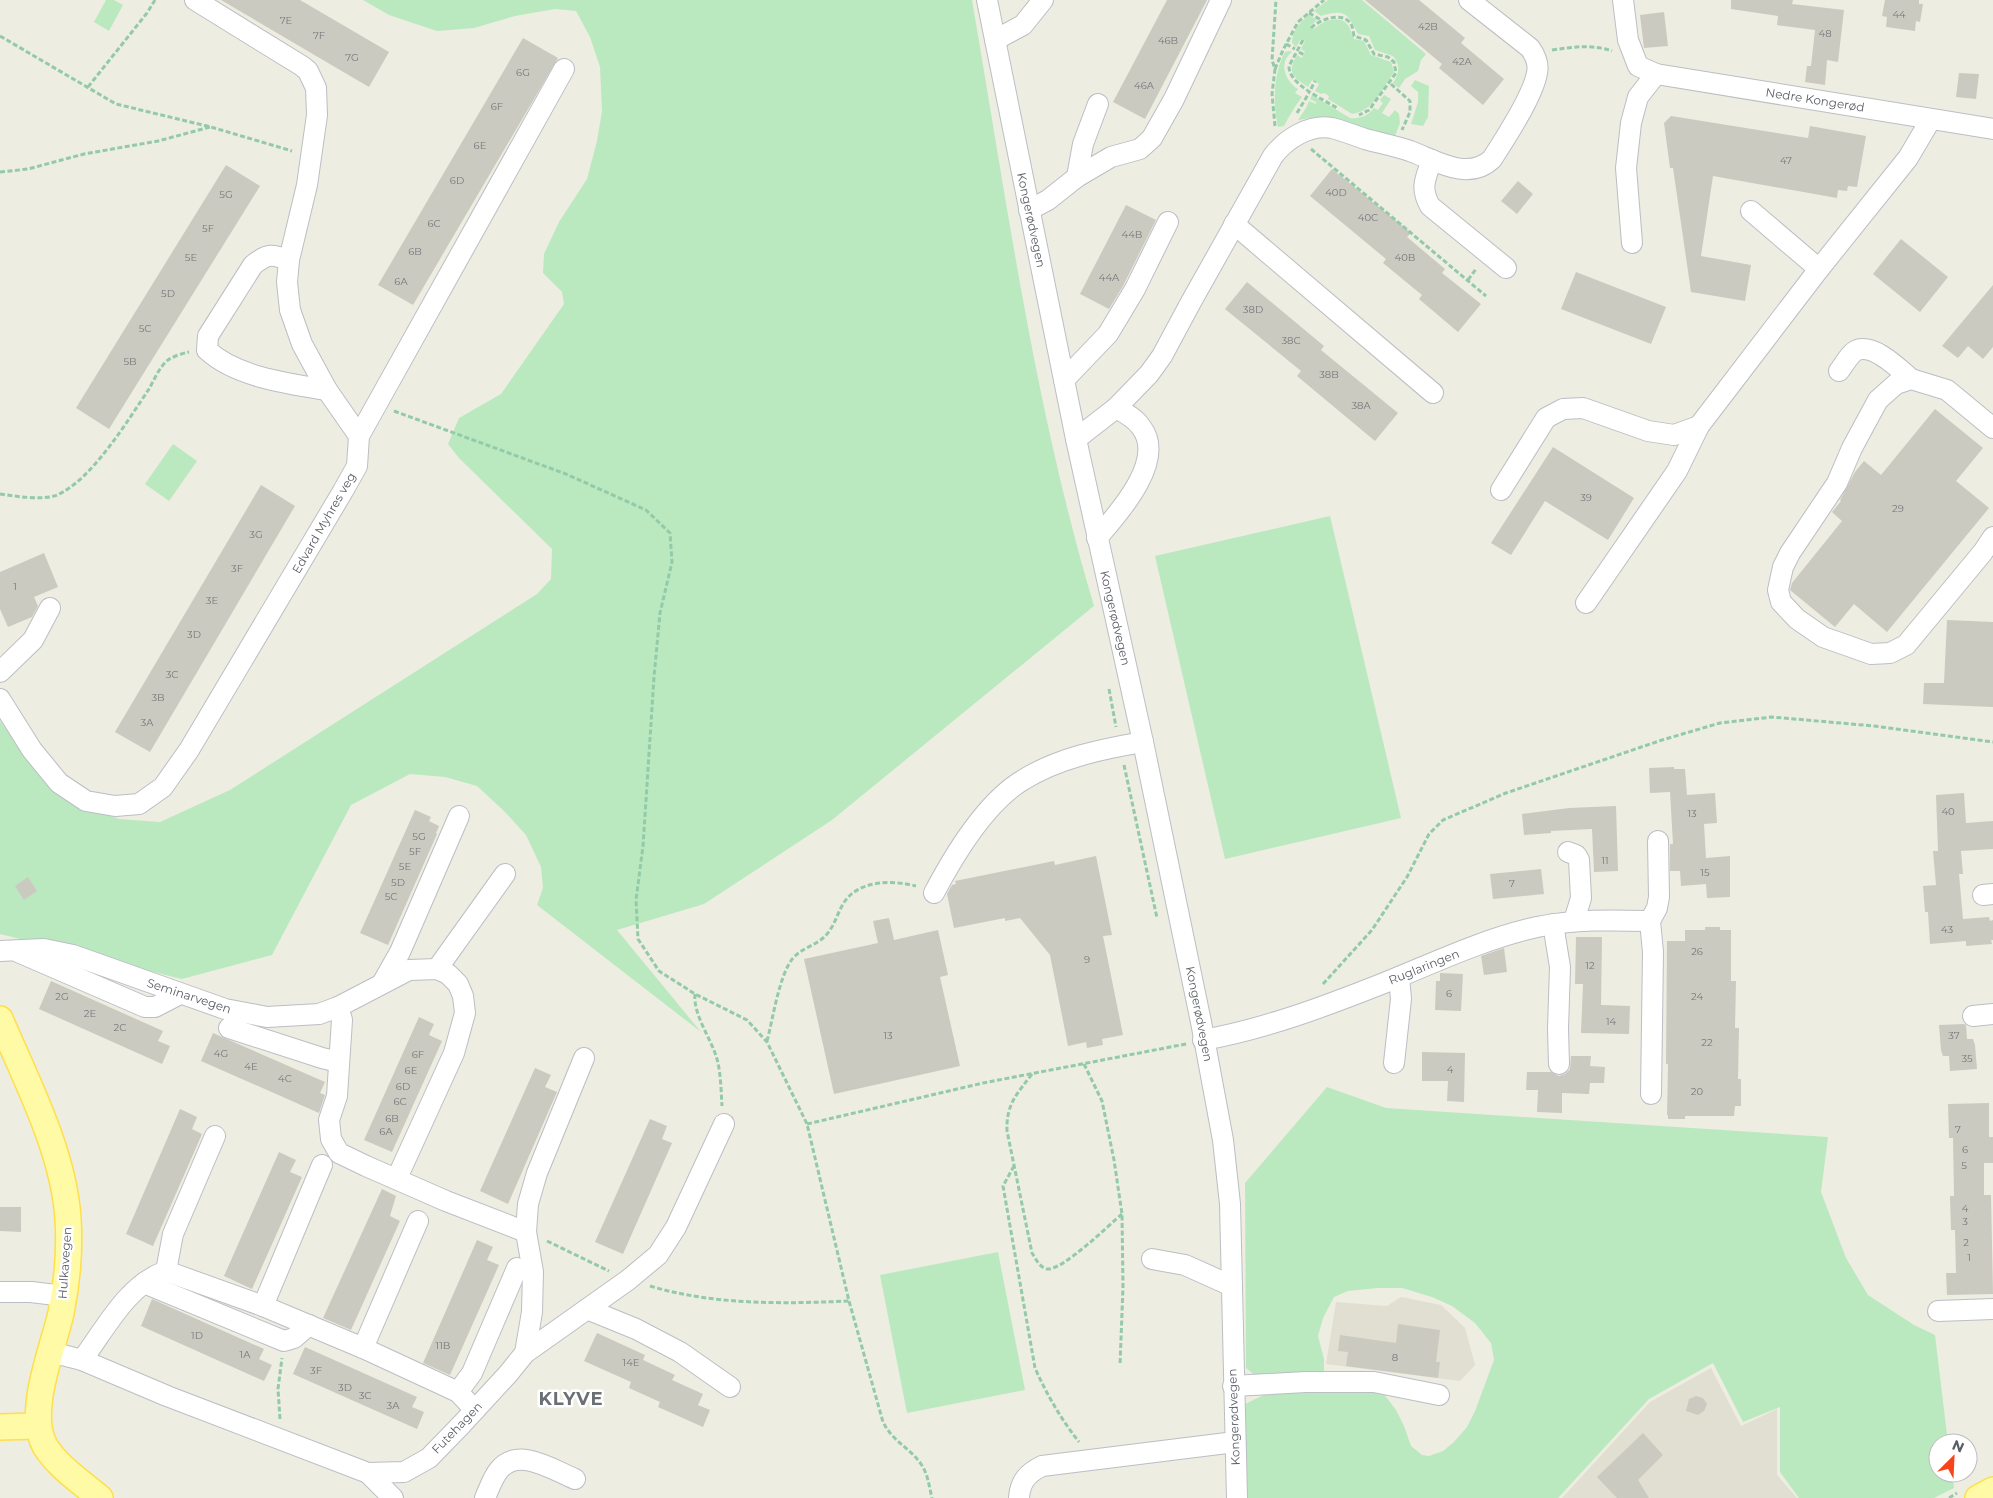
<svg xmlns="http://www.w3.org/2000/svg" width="1993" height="1498" font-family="Montserrat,sans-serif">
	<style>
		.education { fill: #e1dfd1 }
		.green { fill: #bae9bf }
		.building { fill: #cbcac0 }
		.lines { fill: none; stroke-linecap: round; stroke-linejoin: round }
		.minor-casing { stroke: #bbbec4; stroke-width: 22 }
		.major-casing { stroke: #ffdf49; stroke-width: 28 }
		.path { stroke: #93caa8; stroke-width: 3; stroke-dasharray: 5 2.5; stroke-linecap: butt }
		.minor { stroke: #fff; stroke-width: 20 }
		.major { stroke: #fffaa5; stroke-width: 25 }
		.labels { text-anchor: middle; stroke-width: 5; stroke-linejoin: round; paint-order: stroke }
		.number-label { font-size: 10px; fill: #76787b }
		.street-label { font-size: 12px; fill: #595d64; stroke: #fff }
		.district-label { font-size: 18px; font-weight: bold; letter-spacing: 1px; fill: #6a6f76; stroke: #fff }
	</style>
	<rect width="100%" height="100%" fill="#eeede1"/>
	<g class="education">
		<path d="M1401,1297l40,8 24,23 10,37 -15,16 -134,-17 10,-62 51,4z"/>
		<path d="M1711,1368l30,58 36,-17v66l20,23h-235l88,-96z"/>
	</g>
	<g class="green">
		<path d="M106,0h8l9,5 -14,26 -15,-9z"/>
		<path d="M363,0h609c35,203 63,409 122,606l-262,214 -128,84 -87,26 84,102 -164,-127 6,-17 -2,-21 -15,-32 -22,-24 -27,-25 -32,-9 -35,-3 -59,31 -79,150 -90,24 -182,-45v-213l38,53 26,25 55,20 41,3 70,-32 307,-196 14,-15 1,-30 -93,-91 -11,-14 11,-26 42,-24 63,-90 -2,-12 -19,-19 1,-19 15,-32 28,-43 10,-38 5,-30 -2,-44 -10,-30 -14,-26 -21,-2 -40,7 -41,12 -37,3 -48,-16z"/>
		<path d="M1328,0h34l64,54 -5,6 -3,11 -13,8 -6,9 -6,-5c6,-10 8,-17 0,-27l-18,-6 -6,-14 -11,-2c-11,-21 -12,-25 -37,-18l-7,-5z"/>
		<path d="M1309,15l8,5 -7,6 4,3c8,-7 24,-15 33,-5 4,4 4,10 7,15l10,2 7,14 20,7 3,10c-10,15 -22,40 -42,42l-24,-15 1,-3 -5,-3 -3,1 -6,-3 4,-7 -7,-4 -4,7c-16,-11 -21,-14 -11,-32l5,3 3,-6 -4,-3 4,-8 -4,-2 -5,8 -4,-4c0,-12 8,-21 17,-28z"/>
		<path d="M1290,51l2,1c-14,10 -7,29 6,37l-3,4 7,4c-7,9 -13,19 -18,29l-6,1c-5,-25 -5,-52 7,-75z"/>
		<path d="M1415,80l14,6 -1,31 -5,9 -12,-2 7,-22v-10l-7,-6z"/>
		<path d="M1312,95l38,23c10,1 18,-2 24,-10l4,2 5,-7 -3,-3 4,-5 7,4 -9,14 7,4 6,-7 4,4 1,9 -5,13c-24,-2 -45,-16 -69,-19 -10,-1 -19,2 -28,3l8,-12 3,-7 7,3v-2l-6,-3z"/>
		<path d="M173,444l24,17 -28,40 -24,-17z"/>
		<path d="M1330,516l71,302 -176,41 -70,-303z"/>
		<path d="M1327,1087l59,21 442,29 -7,55 25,66 22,37 46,30 21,10 13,108h-10v30h14l2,15 -20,10h-135l-19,-26v-65l-37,15 -30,-59 -64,36 -91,99h-312l-3,-93 31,-15 106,-1 16,21 8,16 7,20 11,9 7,1 14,-5 11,-9 13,-15 8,-16 19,-51 -3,-17 -16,-20 -23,-17 -20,-9 -30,-9h-24l-30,3 -14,6 -11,21 -5,18 6,23v13l-68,4 -10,-8 -1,-185z"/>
		<path d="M998,1252l27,138 -118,23 -27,-138z"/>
	</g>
	<g class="building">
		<path d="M221,0h79l89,52 -20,35z"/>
		<path d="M1167,0h40l-62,119 -32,-17z"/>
		<path d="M1365,0h54l46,38 -4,5 43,36 -21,26 -44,-37 3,-4z"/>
		<path d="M1731,0h62l-1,4 52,6 -6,52 -11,-2 -2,25 -20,-3 2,-16h4l4,-36 -38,-5 1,-9 -47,-7z"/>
		<path d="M1885,0h34v4h4l-3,18 -4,-1 -1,10 -29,-4 1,-10 -5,-1z"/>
		<path d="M1664,12l4,34 -24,2 -4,-33z"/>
		<path d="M523,38l35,20 -145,247 -35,-20z"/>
		<path d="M1959,73l20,1 -3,25 -20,-2z"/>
		<path d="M1671,116l137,22 2,-12 56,10 -9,51 -9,-1 -1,5 -9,-1 -1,8 -124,-22 -12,80 50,9 -6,36 -54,-9 -18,-124h-3l-6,-45z"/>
		<path d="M226,165l34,21 -151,243 -33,-21z"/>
		<path d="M1332,169l79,64 -4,4 38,32 -3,4 39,31 -23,28 -39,-33 3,-4 -39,-32 3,-4 -76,-63z"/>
		<path d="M1518,181l15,13 -16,20 -16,-13z"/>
		<path d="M1126,205l30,15 -33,66 -14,23 -29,-15z"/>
		<path d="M1901,239l47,38 -28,35 -47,-38z"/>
		<path d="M1576,272l90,35 -15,37 -90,-35z"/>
		<path d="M1247,282l77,64 -3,4 77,63 -23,28 -78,-65 4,-5 -76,-62z"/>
		<path d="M1993,285v62l-10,12 -15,-13 -10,12 -16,-12z"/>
		<path d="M1935,409l48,39 -27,33 33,27 -102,124 -33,-28 -19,23 -45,-37 2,-7 50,-62 -10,-9 9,-11 -1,-1 15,-28 9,-11 17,14z"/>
		<path d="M1553,447l81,51 -26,42 -63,-39 -34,54 -20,-12z"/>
		<path d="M261,485l34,21 -145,246 -35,-20z"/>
		<path d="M44,553l14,34 -24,10 4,9 -6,11 -24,10 -8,-18v-37z"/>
		<path d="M1947,620l46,2v85l-70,-3 1,-21h20z"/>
		<path d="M1674,767v2h11l2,26 28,-2 2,30 -13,1 2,34 24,-2v41l-23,1 -1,-14 -25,2 -1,-15h-10v-27h3l-3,-52 -20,1 -1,-25z"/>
		<path d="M1964,793l2,30 27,-2v28l-32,2 2,23h-4l4,45 26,-2 1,4 3,-1v20h-2l1,4 -26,2v-5l-36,3 -2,-32h-3l-2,-26 13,-1 -3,-34h5l-2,-56z"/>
		<path d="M1616,806l2,65 -24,1 -2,-43 -41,2v2l-27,2 -2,-21 47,-6z"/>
		<path d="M415,810l16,7 -2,4 10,5 -3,7 1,1 -49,111 -28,-12z"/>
		<path d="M1096,856l16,79 -9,1 20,99 -21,4 1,6 -16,3 -1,-6 -18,4 -18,-91 -30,-37 -15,3v-3l-51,10 -7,-34 5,-9 4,-1 -1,-3 99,-20 1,4z"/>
		<path d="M1541,869l3,25 -51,5 -3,-25z"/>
		<path d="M28,877l9,14 -13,9 -9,-14z"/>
		<path d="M889,918l5,22 44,-10 10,45 -8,2 20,89 -126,28 -30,-135 74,-16 -5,-22z"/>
		<path d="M1705,927h15v3h11v51h5l-1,47h4l-1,51h3v27h-6l-1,10h-49v3h-17v-4h-1l1,-51h-2l1,-123h18v-11h20z"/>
		<path d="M1576,937h26l-1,68 29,1 -1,28 -48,-1 2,-49h-8z"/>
		<path d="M1504,948l3,24 -23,3 -3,-19z"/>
		<path d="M1440,973l23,1 -2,37 -26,-1 1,-29h4z"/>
		<path d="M51,981l112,50 -5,10 12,5 -8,18 -123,-55z"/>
		<path d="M419,1017l15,7 -5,11 13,6 -50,111 -28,-12z"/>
		<path d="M1964,1024l2,1 1,14h6l2,6 2,24 -27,2 -1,-15h-6l-2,-6 -2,-25z"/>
		<path d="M213,1033l112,49 -5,11 5,2 -6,18 -118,-52z"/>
		<path d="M1422,1052l43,1 -1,49 -17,-1 1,-20h-26z"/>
		<path d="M1571,1056h20l-1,10 15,1 -1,16h-14l-1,11 -27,-1v20l-25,-1 1,-22h-12l1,-18h24l8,4 6,-2 5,-5z"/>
		<path d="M535,1068l16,7 -6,12 12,5 -49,112 -28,-13z"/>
		<path d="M1989,1103v34h4v26h-9v32h7l2,99 -46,1 -1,-22h10l-1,-43h-4l-1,-34h4l-1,-58h-4l-1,-34z"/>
		<path d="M180,1109l17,8 -5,12 10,5 -49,112 -27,-12z"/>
		<path d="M650,1119l17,7 -5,13 10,4 -49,111 -28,-12z"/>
		<path d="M279,1152l17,8 -6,12 12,5 -50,112 -28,-13z"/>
		<path d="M382,1189l14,7 -6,20 10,5 -49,109 -28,-12z"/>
		<path d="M0,1207h21v25l-21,-1z"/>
		<path d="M477,1240l16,7 -6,13 12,5 -49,110 -27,-12z"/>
		<path d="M152,1299l112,50 -5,10 13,6 -8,16 -123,-55z"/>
		<path d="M1398,1324l42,6 -4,32h4l-2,16 -92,-12 2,-14 -10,-1 2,-16 56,8z"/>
		<path d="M597,1333l48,22 -2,5 32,15 -3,5 31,14 -5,11 12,5 -7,17 -45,-20 2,-5 -31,-14 2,-6 -47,-21z"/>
		<path d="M305,1347l112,50 -5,10 12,5 -7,17 -124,-55z"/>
		<path d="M1696,1396l7,2 4,6 -3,7 -6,4 -12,-4 3,-12z"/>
		<path d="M1643,1433l20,22 -25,25 11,18h-32l-20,-21z"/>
	</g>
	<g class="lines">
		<defs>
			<g id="minor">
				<path d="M987,0l89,439 67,303 58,280 22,118 7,64 7,294"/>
				<path d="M1623,0l5,40 10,26 18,8 337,55"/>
				<path d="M995,40l28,-15 20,-25"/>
				<path d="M1432,160c-7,19 -12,28 -2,46l76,62"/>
				<path d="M1077,177l6,-33 15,-40"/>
				<path d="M1029,210l19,-10 29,-23 34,-20 29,-8 12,-11 22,-39 47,-99"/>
				<path d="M1751,211l68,58"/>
				<path d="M1234,224l199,169"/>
				<path d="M1632,243l-6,-75 5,-45 7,-26 18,-23"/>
				<path d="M289,260c-17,-6 -21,-7 -36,5l-45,71 -1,14c29,27 82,34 120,40"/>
				<path d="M1839,371c5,-6 11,-18 18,-21 18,-6 42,19 54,29"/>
				<path d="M1064,380l44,-46 27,-45 33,-67"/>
				<path d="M1993,428l-46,-38 -36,-11 -15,5 -18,16 -26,48 -15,35 -47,70 -7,14 -5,23 3,12 16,17 26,18 48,17 19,-1 16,-8 77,-93 10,-15"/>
				<path d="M359,436l205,-367"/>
				<path d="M1076,439l40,-31 33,-34 13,-18 29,-54 82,-146c13,-17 36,-32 59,-28 11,3 22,7 33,11 15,4 30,7 45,12 25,9 58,31 82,8 13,-20 41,-63 45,-86 2,-9 -2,-18 -7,-25l-61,-48"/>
				<path d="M1501,490l45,-72 17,-9 20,-1 65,23 26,4 25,-9 120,-157 89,-111 23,-39"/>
				<path d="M1097,538c21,-24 70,-78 44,-111 -6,-9 -16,-14 -25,-19"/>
				<path d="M1586,603l91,-132 22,-45"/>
				<path d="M0,672l33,-32 17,-32"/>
				<path d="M0,699l32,51 27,33 27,18 29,5 24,-2 24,-17 26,-37 154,-259 14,-25 2,-30 -32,-46 -25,-46 -12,-34 -3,-28 2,-22 18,-75 10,-70 -1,-27 -8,-17 -6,-5 -107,-66"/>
				<path d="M1568,852l8,3 3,5 2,38 -7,23"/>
				<path d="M934,893c20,-38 52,-91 89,-113 35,-22 79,-31 120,-38"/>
				<path d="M1983,895l10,-1"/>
				<path d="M1553,924l7,43 -2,62 1,35"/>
				<path d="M0,951l44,-2 29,6 152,54 42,8 52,-3 19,-7 71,-37 28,-1 11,5 10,10 5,12 2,17 -11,40 -57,125"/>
				<path d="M18,952l127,55h10l25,-13"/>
				<path d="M437,969l68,-95"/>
				<path d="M383,982l17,-30 59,-136"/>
				<path d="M338,1007l4,13 -5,76 -8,24 2,19 8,14 27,13 80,35 80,31"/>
				<path d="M1973,1016l20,-2"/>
				<path d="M229,1028l93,30 17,4"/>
				<path d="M1203,1040c62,-11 123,-34 181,-57 50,-20 99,-44 153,-56 38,-8 75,-7 113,-6"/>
				<path d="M1394,1063l7,-64 -2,-22"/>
				<path d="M1651,1094l2,-142 -3,-31 7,-13 2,-11 -1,-56"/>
				<path d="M1152,1259l33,6 47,21"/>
				<path d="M166,1271l7,-37 42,-98"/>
				<path d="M144,1283l140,58 10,-3 15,-13"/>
				<path d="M0,1292h31l33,4"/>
				<path d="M263,1306l59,-141"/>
				<path d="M587,1309l49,20 44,23 50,35"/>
				<path d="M1938,1311l55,-2"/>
				<path d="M363,1348l55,-127"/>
				<path d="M51,1352l31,8 85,36 201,77 36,-1 25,-14 33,-34 46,-50 17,-21 103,-73 30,-25 18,-28 48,-103"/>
				<path d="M525,1353l7,-41 1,-40 -7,-40 2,-28 9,-31 47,-115"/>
				<path d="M82,1360c24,-32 45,-75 84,-89l97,35 100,42 95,44 17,18"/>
				<path d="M1233,1386l73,-4h68l65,13"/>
				<path d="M458,1392l14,-19 45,-105"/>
				<path d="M368,1473l25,25"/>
				<path d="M485,1498c4,-9 8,-21 14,-28 19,-24 54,0 76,9"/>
				<path d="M1019,1498c1,-17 9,-25 23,-32l193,-24"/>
			</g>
			<g id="major">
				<path d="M0,1019c26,61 64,133 68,200 2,31 -1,64 -7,94 -8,36 -35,99 -16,133 13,21 36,36 55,52"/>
				<path d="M0,1427l38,-1"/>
				<path d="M1978,1498l15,-8"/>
			</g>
		</defs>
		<use href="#minor" class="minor-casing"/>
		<use href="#major" class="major-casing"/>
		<g class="path">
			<path d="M1309,13l12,7"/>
			<path d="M1311,28c9,-9 32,-17 40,-4 2,3 2,8 3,12l12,4 8,14 14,3 6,5 2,11 -27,37 -10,5"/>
			<path d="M0,36l116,68 95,23 81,24"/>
			<path d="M1303,40l-14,26c-1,18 34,33 48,42"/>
			<path d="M1286,44l9,5"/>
			<path d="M1552,50c21,-3 40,-6 60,1"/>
			<path d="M1299,52l5,3"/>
			<path d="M1275,69l8,-19 15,-28 26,-22"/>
			<path d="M1391,84l19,17v11l-8,18"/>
			<path d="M88,87l59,-74 8,-13"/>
			<path d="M1311,89l4,-8"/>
			<path d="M1297,113l12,-20"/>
			<path d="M1275,126l-3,-32 3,-25 -3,-9 4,-60"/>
			<path d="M1311,149l175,147"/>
			<path d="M0,172l28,-3 56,-15 74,-13 52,-14"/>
			<path d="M1468,280l8,-11"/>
			<path d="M394,411l172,63 80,36 24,23 2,29 -12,51 -6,64 -11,169 -7,54 2,39 21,32 36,23 52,26 20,22 40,82 42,177 34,121c10,20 26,25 38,42 7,10 8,22 11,34"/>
			<path d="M0,494c15,2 43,7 57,1 35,-15 71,-75 92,-106 5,-9 11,-23 19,-29 6,-4 15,-7 21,-8"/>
			<path d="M1109,689l7,38"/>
			<path d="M1124,765l33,153"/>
			<path d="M1323,984l49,-54 35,-53 22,-43 14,-14 63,-27 156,-53 58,-17 52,-6 102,9 119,16"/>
			<path d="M695,994c-2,21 16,44 22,65 4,15 4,32 5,47"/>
			<path d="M767,1041c6,-22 12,-66 26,-83 10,-11 25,-13 34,-24 8,-9 11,-23 18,-33 15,-21 48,-21 71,-15"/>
			<path d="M1084,1064l18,37 12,59 8,54 1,73 -3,78"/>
			<path d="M1032,1074c-15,20 -26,30 -25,57l25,122c4,6 7,14 15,16 15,2 62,-44 75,-55"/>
			<path d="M807,1124l176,-41 203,-39"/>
			<path d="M1014,1166l-11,20 32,182c12,27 26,51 44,74"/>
			<path d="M547,1241l62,30"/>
			<path d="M650,1286c63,19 133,18 199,15"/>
			<path d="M280,1419l-2,-30 4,-31"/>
			<path d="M1949,1498l8,-5"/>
		</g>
		<use href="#minor" class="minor"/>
		<use href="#major" class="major"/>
	</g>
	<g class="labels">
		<g class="number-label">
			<text x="1899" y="18">44</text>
			<text x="286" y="24">7E</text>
			<text x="1428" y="30">42B</text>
			<text x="1825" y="37">48</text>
			<text x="319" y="39">7F</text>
			<text x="1168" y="44">46B</text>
			<text x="352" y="61">7G</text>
			<text x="1462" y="65">42A</text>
			<text x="523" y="76">6G</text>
			<text x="1144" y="89">46A</text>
			<text x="497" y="110">6F</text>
			<text x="480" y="149">6E</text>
			<text x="1786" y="164">47</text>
			<text x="457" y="184">6D</text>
			<text x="1336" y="196">40D</text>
			<text x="226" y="198">5G</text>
			<text x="1368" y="221">40C</text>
			<text x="434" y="227">6C</text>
			<text x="208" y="232">5F</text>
			<text x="1132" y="238">44B</text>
			<text x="415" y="255">6B</text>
			<text x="191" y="261">5E</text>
			<text x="1405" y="261">40B</text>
			<text x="1109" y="281">44A</text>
			<text x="401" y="285">6A</text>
			<text x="168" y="297">5D</text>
			<text x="1253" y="313">38D</text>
			<text x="145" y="332">5C</text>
			<text x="1291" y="344">38C</text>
			<text x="130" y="365">5B</text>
			<text x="1329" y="378">38B</text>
			<text x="1361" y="409">38A</text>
			<text x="1586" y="501">39</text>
			<text x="1898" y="512">29</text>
			<text x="256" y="538">3G</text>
			<text x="237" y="572">3F</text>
			<text x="15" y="590">1</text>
			<text x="212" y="604">3E</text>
			<text x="194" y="638">3D</text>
			<text x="172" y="678">3C</text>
			<text x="158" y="701">3B</text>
			<text x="147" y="726">3A</text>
			<text x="1948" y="815">40</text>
			<text x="1692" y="817">13</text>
			<text x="419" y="840">5G</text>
			<text x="415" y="855">5F</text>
			<text x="1605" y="864">11</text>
			<text x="405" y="870">5E</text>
			<text x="1705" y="876">15</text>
			<text x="398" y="886">5D</text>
			<text x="1512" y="887">7</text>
			<text x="391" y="900">5C</text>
			<text x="1947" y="933">43</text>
			<text x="1697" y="955">26</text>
			<text x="1087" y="963">9</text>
			<text x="1590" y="969">12</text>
			<text x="1449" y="997">6</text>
			<text x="62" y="1000">2G</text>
			<text x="1697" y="1000">24</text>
			<text x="90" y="1017">2E</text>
			<text x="1611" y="1025">14</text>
			<text x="120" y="1031">2C</text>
			<text x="888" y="1039">13</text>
			<text x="1954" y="1039">37</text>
			<text x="1707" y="1046">22</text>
			<text x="221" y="1057">4G</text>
			<text x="418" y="1058">6F</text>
			<text x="1967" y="1062">35</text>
			<text x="251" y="1070">4E</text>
			<text x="1450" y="1073">4</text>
			<text x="411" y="1074">6E</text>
			<text x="285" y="1082">4C</text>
			<text x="403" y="1090">6D</text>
			<text x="1697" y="1095">20</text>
			<text x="400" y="1105">6C</text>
			<text x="392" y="1122">6B</text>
			<text x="1958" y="1133">7</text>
			<text x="386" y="1135">6A</text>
			<text x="1965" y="1153">6</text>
			<text x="1964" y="1169">5</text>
			<text x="1965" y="1212">4</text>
			<text x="1965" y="1225">3</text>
			<text x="1966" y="1246">2</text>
			<text x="1969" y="1261">1</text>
			<text x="197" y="1339">1D</text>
			<text x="443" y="1349">11B</text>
			<text x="245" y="1358">1A</text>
			<text x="1395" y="1361">8</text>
			<text x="631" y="1366">14E</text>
			<text x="316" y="1374">3F</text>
			<text x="345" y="1391">3D</text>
			<text x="365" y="1399">3C</text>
			<text x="393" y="1409">3A</text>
		</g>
		<g class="street-label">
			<text transform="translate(1815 100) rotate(9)" y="4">Nedre Kongerød</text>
			<text transform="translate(1031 220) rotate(78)" y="4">Kongerødvegen</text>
			<text transform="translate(324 523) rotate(-60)" y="4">Edvard Myhres veg</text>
			<text transform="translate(1115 618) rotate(77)" y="4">Kongerødvegen</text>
			<text transform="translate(1424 967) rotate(-22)" y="4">Ruglaringen</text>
			<text transform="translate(189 996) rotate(18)" y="4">Seminarvegen</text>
			<text transform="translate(1199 1014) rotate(79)" y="4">Kongerødvegen</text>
			<text transform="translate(65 1263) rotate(-86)" y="4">Hulkavegen</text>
			<text transform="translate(1234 1417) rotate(-92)" y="4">Kongerødvegen</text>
			<text transform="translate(457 1428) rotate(-46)" y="4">Futehagen</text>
		</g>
		<g class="district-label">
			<text x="571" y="1405">KLYVE</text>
		</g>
	</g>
	<g transform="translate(1953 1458) rotate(24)"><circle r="24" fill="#ffffff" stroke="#bdbec1"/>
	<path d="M0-4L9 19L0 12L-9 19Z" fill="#fb431a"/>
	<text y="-8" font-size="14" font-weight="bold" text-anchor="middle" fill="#595d64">N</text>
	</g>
</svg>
